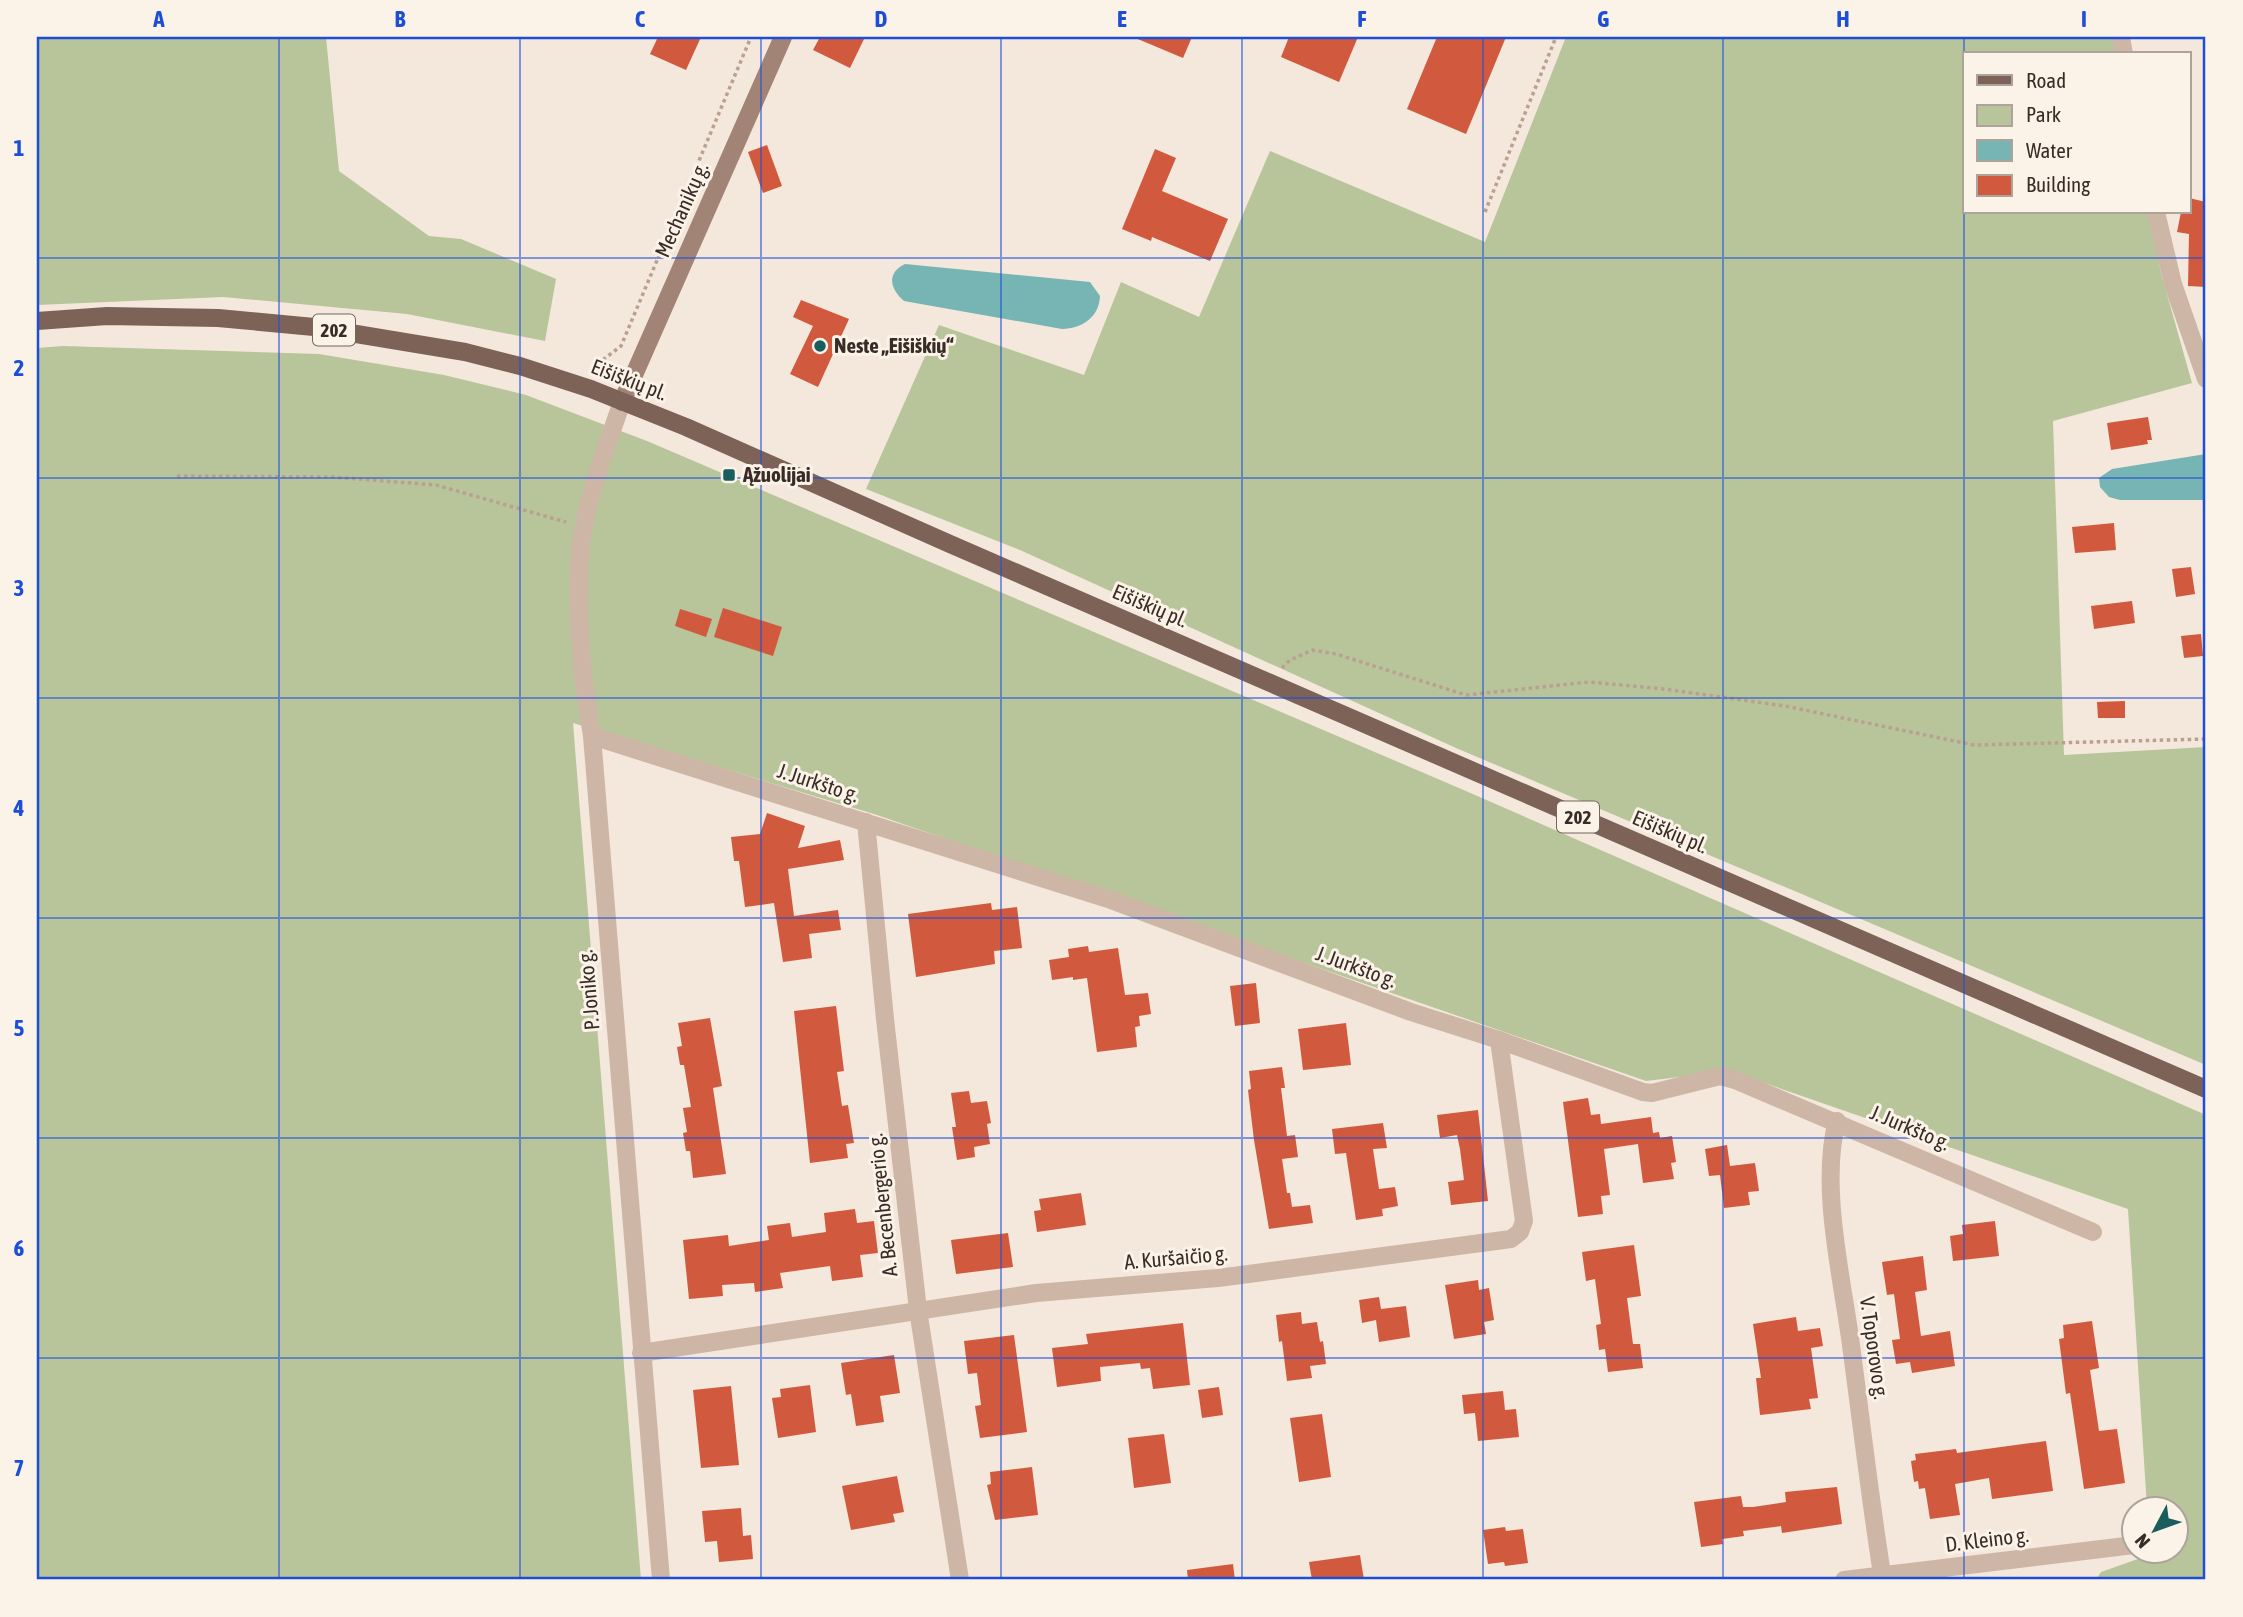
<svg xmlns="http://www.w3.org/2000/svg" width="2243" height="1617" font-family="'Asap Condensed',sans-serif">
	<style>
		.green { fill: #b8c59a }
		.water { fill: #77b4b4 }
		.building { fill: #d1593d }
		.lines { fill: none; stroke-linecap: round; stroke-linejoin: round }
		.path { stroke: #baa090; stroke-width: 3.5; stroke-dasharray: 3.5 3.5; stroke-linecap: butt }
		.minor { stroke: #ceb6a6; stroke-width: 18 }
		.secondary { stroke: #a28477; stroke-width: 18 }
		.primary { stroke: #7c6257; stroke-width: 18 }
		.grid { fill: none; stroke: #1d4ed8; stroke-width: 2; stroke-opacity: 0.55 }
		.poi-dot { fill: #195d5e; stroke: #fbf2e8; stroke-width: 2.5 }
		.labels { text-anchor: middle; stroke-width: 6; stroke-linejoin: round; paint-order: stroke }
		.shield { fill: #fbf2e8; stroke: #736761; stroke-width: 2 }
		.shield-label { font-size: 19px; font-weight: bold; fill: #392c27 }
		.street-label { font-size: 21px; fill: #392c27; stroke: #fbf2e8 }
		.poi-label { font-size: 21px; font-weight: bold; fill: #392c27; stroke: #fbf2e8; text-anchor: start }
		.neatline { fill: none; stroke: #1d4ed8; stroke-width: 2.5 }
		.grid-label { font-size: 23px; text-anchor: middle; font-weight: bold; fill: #1d4ed8 }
	</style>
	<rect width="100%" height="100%" fill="#f4e7db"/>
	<g class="green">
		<path d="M37,37h289l13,134 90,65 32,3 95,40 -11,62 -138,-27 -184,-17 -186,8z"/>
		<path d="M1566,37h549l4,17h-154v158h184l12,61 31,110 -139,38 11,334 142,-8v318l-750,-317 -436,-198 -154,-61 73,-164 145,50 37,-93 78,35 71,-166 215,91z"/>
		<path d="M63,346l256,8 125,21 82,20 121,46 812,347 747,327v465h-110l5,-8 48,-17v-4l27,-1v-42h-29l-19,-299 -398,-138 -84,10 -772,-267 -301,-91 68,857h-604v-1232z"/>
	</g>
	<g class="water">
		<path d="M905,264l185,18 10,14c-1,21 -17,32 -38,33l-158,-28c-14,-12 -18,-28 1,-37z"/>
		<path d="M2206,454v46h-86l-11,-3 -9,-10 -1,-9 13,-9z"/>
	</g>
	<g class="building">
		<path d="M658,37h43l-15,33 -36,-16z"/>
		<path d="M820,37h45l-15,31 -37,-18z"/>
		<path d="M1133,37h59l-9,21z"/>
		<path d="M1289,37h69l-19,45 -58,-25z"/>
		<path d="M1437,37h69l-40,97 -59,-25z"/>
		<path d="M767,145l15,41 -19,7 -15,-41z"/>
		<path d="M1155,149l21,9 -14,33 66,28 -18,42 -58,-24 -1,4 -29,-12z"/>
		<path d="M2189,198l17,4v85l-18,-1 1,-52 -12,-2 4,-20h8z"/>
		<path d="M801,300l48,19 -31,68 -28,-13 23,-48 -20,-9z"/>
		<path d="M2148,417l4,23h-5l1,4 -37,6 -4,-27z"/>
		<path d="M2114,523l2,27 -41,3 -3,-26z"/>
		<path d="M2191,567l4,27 -19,3 -4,-28z"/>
		<path d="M2132,601l3,22 -41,6 -3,-23z"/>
		<path d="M723,608l59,19 -9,29 -59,-19z"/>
		<path d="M680,609l32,10 -6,18 -31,-11z"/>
		<path d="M2201,634l2,22 -19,2 -3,-22z"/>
		<path d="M2125,701v17h-27l-1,-16z"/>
		<path d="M767,813l38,13 -7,22 42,-8 4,20 -56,9 6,47 44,-6 3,20 -32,4 3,24 -29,4 -9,-59 -29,4 -6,-46h-5l-3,-24 29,-3z"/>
		<path d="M991,903l1,7 25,-3 5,41 -28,3 1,13 -79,13 -8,-63z"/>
		<path d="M1088,946l1,6 29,-4 7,47 23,-2 3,21 -12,2 1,10 -5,1 2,20 -40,5 -10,-74 -14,2v-3l-21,3 -3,-20 20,-3 -1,-8z"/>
		<path d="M1256,983l4,40 -25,3 -5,-40z"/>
		<path d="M836,1006l8,65 -7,1 5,34 6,-1 6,38 -8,1 2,14 -38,5 -16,-152z"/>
		<path d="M710,1018l12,68 -9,2 13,86 -33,4 -3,-27h-4l-3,-18 4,-1 -4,-24 8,-1 -7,-42h-4l-3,-18 5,-1 -4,-23z"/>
		<path d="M1346,1023l5,42 -48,5 -5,-41z"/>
		<path d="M1282,1067l3,21h-4l6,48 8,-1 3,22 -16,2 5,34h3l2,14 18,-2 3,18 -44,6 -15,-89 -6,-50 3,-1 -2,-18z"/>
		<path d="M969,1091l2,12 16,-2 4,22 -4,1 3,20 -16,3 1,10 -18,3 -5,-33h4l-5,-34z"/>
		<path d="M1588,1098l3,17 9,-1 1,10 50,-7 2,16 6,-1 1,6 12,-2 4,26 -5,1 3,16 -31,4 -5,-39 -34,5 6,46 -9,1 2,18 -25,3 -15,-115z"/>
		<path d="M1478,1110l10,91 -37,4 -3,-23 16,-2 -4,-31 -3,-14 -17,3 -3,-23z"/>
		<path d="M1383,1123l4,25 -14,1 6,40 16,-2 3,19 -16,3 1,7 -27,4 -10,-67 -11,1 -3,-25z"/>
		<path d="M1727,1145l3,21 25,-3 4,28 -11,1 2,13 -26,3 -4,-33 -11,1 -4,-27z"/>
		<path d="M1081,1193l5,32 -49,7 -3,-21 7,-1 -2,-11z"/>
		<path d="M855,1209l2,14 17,-2 4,32 -18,2 3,22 -31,4 -2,-15 -50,7 3,15 -28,4 -1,-9 -32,2 1,11 -34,3 -6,-59 45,-5 1,11 40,-6 -2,-14 23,-3 2,14 34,-5 -2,-19z"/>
		<path d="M1995,1221l4,35 -46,5 -3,-25 13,-2 -1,-9z"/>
		<path d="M1008,1233l5,34 -57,7 -5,-34z"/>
		<path d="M1634,1245l7,51 -14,2 6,46h7l3,24 -35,4 -3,-23 -6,1 -3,-25 5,-1 -6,-45 -9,2 -4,-29z"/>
		<path d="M1923,1256l4,34 -12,2 6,44 29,-5 5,35 -43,7 -2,-11 -14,2 -4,-24 8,-1 -6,-45 -7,1 -5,-33z"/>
		<path d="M1478,1280l1,10 10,-2 5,32 -10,2 2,12 -32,5 -9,-54z"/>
		<path d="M1379,1297l2,12 25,-3 4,31 -31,5 -3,-22 -14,3 -3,-23z"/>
		<path d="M1301,1312l1,12 15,-2 3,20 3,-1 3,23 -16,2 2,12 -25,3 -5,-40 -3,1 -3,-27z"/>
		<path d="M1796,1317l2,14 22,-3 3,18 -12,2 7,50 -9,1 2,10 -51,6 -4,-37h5l-8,-54z"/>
		<path d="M2092,1321l7,47 -9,2 9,61 18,-2 8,54 -41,6 -14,-96 -4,1 -7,-55 5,-1 -1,-13z"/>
		<path d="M1183,1323l7,62 -37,4 -3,-21 -9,1 -1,-6 -40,4 1,14 -44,6 -5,-39 36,-4 -2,-10z"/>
		<path d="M1014,1335l13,97 -47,6 -5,-32 6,-1 -4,-32 -9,1 -4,-33z"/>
		<path d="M894,1355l6,38 -20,3 4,26 -28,4 -5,-32 -5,1 -5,-32z"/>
		<path d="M810,1385l6,47 -38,6 -6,-40 9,-1 -1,-8z"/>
		<path d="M731,1386l8,79 -38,3 -8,-78z"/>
		<path d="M1219,1387l4,28 -21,3 -4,-28z"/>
		<path d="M1503,1391l2,19 11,-1 3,28 -41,4 -3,-28 -11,1 -2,-19z"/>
		<path d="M1322,1414l9,63 -32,5 -9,-64z"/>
		<path d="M1164,1434l7,49 -37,5 -6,-50z"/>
		<path d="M2046,1441l7,50 -61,8 -3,-21 -34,6 5,31 -30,4 -5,-31 -6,1 -1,-8 -4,1 -3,-21 5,-1 -1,-6 41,-5 1,4z"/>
		<path d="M1032,1467l6,48 -43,5 -8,-35 4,-1 -1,-12z"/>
		<path d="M897,1476l7,36 -11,2 2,8 -44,8 -9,-44z"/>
		<path d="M1837,1487l5,37 -60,9 -1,-7 -38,5 1,5 -22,3 1,5 -22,3 -7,-45 47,-6 2,11h10l33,-5 -1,-10z"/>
		<path d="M741,1508l2,28 8,-1 2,24 -34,3 -2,-21 -12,1 -3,-31z"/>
		<path d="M1505,1527l1,4 17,-2 5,34 -23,3 -1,-4 -16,2 -5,-34z"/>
		<path d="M1360,1555l4,25h-52l-3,-18z"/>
		<path d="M1233,1564l2,16h-47l-1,-10z"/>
	</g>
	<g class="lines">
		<g class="path">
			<path d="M1485,212l71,-175"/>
			<path d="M598,373l6,-14 17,-13 130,-309"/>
			<path d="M177,476l156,1 103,8 130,37"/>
			<path d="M1282,668l8,-8 23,-10 23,4 130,41 123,-13 75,7 121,17 189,39 232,-6"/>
		</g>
		<g class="minor">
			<path d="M2121,37l3,17"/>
			<path d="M2156,212l17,72 33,95"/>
			<path d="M622,402c-17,49 -38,101 -42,154 -5,60 2,121 12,180l69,844"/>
			<path d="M592,736l519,164 300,112 88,28 144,52 9,1 68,-17 15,4 358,152"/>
			<path d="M866,822l19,197 33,291 42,270"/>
			<path d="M1837,1121c-17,63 4,152 13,217 11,80 20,162 33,242"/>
			<path d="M641,1353l395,-60 182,-15 293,-39 9,-7 4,-11 -25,-181"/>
			<path d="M1844,1580l290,-35"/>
		</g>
		<path class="secondary" d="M622,402l161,-365"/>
		<path class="primary" d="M37,321l70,-5 111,2 96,9 151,25 55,14 71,23 95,38 264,117 1256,545"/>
	</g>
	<path class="grid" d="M279,37v1543M520,37v1543M761,37v1543M1001,37v1543M1242,37v1543M1483,37v1543M1723,37v1543M1964,37v1543M37,258h2169M37,478h2169M37,698h2169M37,918h2169M37,1138h2169M37,1358h2169"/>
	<g class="poi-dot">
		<circle cx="820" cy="346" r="7"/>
		<rect x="722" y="468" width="14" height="14" rx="3.5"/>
	</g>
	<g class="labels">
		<g class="shield">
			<rect x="313" y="314.5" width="42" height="31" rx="5"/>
			<rect x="1557" y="801.5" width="42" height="31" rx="5"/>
		</g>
		<g class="shield-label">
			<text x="334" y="337">202</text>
			<text x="1578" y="824">202</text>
		</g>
		<g class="street-label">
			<text transform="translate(682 210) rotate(-66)" y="7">Mechanikų g.</text>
			<text transform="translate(629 380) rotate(21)" y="7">Eišiškių pl.</text>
			<text transform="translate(1150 606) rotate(23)" y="7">Eišiškių pl.</text>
			<text transform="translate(818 783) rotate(18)" y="7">J. Jurkšto g.</text>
			<text transform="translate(1670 832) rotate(23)" y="7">Eišiškių pl.</text>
			<text transform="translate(1356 967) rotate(20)" y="7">J. Jurkšto g.</text>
			<text transform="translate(589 990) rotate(-95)" y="7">P. Joniko g.</text>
			<text transform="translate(1910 1128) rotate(23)" y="7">J. Jurkšto g.</text>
			<text transform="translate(883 1205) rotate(-96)" y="7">A. Becenbergerio g.</text>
			<text transform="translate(1176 1258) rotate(-5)" y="7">A. Kuršaičio g.</text>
			<text transform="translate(1874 1348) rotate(82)" y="7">V. Toporovo g.</text>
			<text transform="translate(1987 1540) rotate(-7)" y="7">D. Kleino g.</text>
		</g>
		<g class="poi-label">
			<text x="834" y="353">Neste „Eišiškių“</text>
			<text x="743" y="482">Ąžuolijai</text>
		</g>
	</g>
	<rect width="2243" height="1617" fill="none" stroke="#fbf2e8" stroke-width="77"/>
	<rect x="1963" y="52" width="228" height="161" fill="#fbf2e8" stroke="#ada39b" stroke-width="2"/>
	<rect x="1977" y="75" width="35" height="10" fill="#7c6257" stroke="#ada39b" stroke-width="2"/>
	<text x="2026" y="88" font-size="21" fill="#392c27">Road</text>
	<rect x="1977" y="105" width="35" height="21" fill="#b8c59a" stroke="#ada39b" stroke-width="2"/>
	<text x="2026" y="122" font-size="21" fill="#392c27">Park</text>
	<rect x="1977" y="140" width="35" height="21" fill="#77b4b4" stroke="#ada39b" stroke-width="2"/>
	<text x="2026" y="158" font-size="21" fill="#392c27">Water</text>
	<rect x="1977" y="175" width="35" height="21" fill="#d1593d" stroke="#ada39b" stroke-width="2"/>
	<text x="2026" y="192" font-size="21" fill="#392c27">Building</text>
	<g transform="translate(2155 1530) rotate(229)"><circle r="33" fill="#fbf2e8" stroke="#ada39b" stroke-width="2"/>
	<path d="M0-5L12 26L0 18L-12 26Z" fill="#195d5e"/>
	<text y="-10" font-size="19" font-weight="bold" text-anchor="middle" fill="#392c27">N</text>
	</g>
	<rect x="38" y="38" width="2166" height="1540" class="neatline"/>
	<g class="grid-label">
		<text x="159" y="27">A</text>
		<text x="400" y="27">B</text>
		<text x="640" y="27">C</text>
		<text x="881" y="27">D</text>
		<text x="1122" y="27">E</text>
		<text x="1362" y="27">F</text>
		<text x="1603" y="27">G</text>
		<text x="1843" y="27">H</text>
		<text x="2084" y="27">I</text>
		<text x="19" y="156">1</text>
		<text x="19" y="376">2</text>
		<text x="19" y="596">3</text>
		<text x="19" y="816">4</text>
		<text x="19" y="1036">5</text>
		<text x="19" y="1256">6</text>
		<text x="19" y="1476">7</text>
	</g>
</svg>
